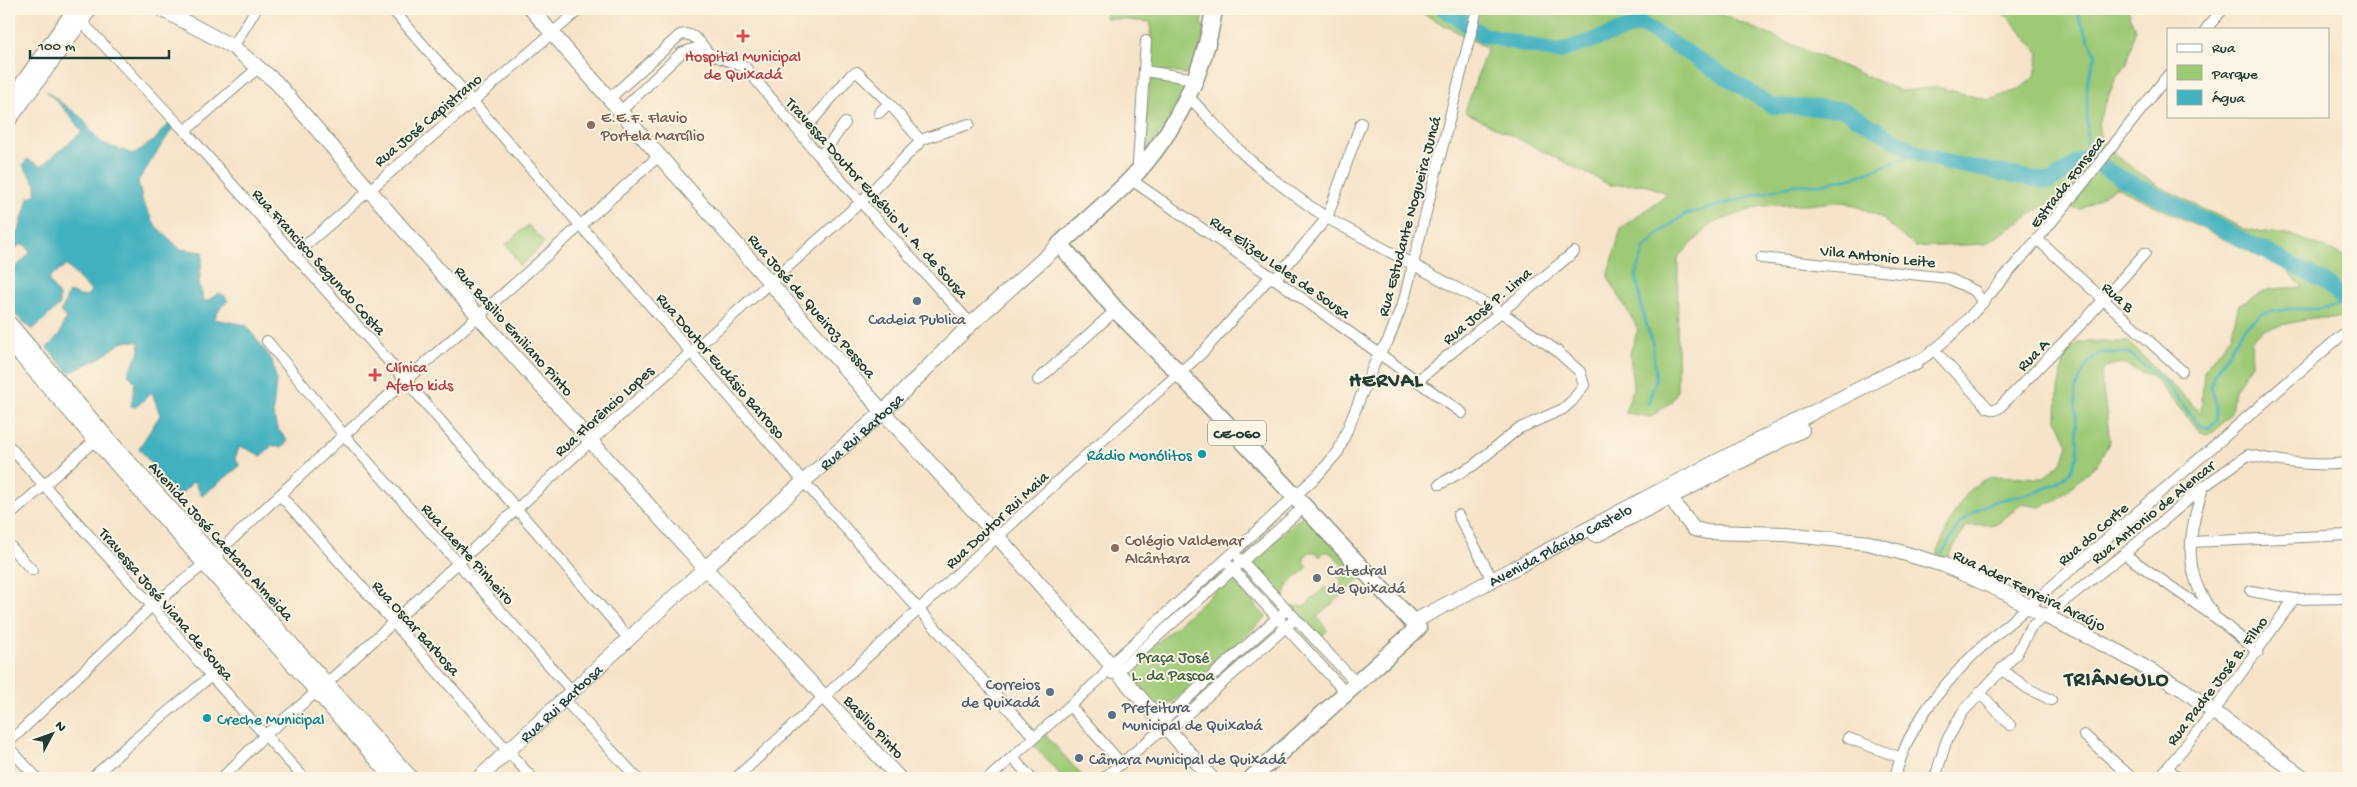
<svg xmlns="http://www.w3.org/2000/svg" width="2357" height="787" font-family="'Gochi Hand',sans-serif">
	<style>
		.green { fill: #9ec976; stroke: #5e8355 }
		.water { fill: #43b1bf; stroke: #31777a }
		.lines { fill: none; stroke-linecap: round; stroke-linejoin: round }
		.stream { stroke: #43b1bf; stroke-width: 2.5 }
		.river { stroke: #43b1bf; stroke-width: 16 }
		.street-casing { stroke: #8a907e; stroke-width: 12 }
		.secondary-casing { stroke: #8a907e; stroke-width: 16 }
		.primary-casing { stroke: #8a907e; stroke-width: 19 }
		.street { stroke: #fff; stroke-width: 10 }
		.secondary { stroke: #fff; stroke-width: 14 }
		.primary { stroke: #fff; stroke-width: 16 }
		.health-dot { fill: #e0444e; stroke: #fcf5e5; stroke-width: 2 }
		.education-dot { fill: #8d6e63; stroke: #fcf5e5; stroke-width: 2 }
		.service-dot { fill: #5c6f8a; stroke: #fcf5e5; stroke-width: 2 }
		.culture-dot { fill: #0f9aa8; stroke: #fcf5e5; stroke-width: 2 }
		.worship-dot { fill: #6b7280; stroke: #fcf5e5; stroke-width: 2 }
		.labels { text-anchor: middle; stroke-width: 4; stroke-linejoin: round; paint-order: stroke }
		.shield { fill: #fcf5e5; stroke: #617469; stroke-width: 1 }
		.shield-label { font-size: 15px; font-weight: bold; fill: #1f3d34 }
		.health-label { font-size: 16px; fill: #be3a42; stroke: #fcf5e5 }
		.education-label { font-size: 16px; fill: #785e54; stroke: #fcf5e5; text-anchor: start }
		.street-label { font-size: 16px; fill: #1f3d34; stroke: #fcf5e5 }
		.service-label { font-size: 16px; fill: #4e5e75; stroke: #fcf5e5; text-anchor: start }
		.culture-label { font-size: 16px; fill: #0d838f; stroke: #fcf5e5; text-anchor: end }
		.worship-label { font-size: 16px; fill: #5b616d; stroke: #fcf5e5; text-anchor: start }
		.park-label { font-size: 16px; fill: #3f6044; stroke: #fcf5e5 }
		.district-label { font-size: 21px; font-weight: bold; letter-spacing: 1px; fill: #1f3d34; stroke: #fcf5e5 }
	</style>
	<rect width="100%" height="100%" fill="#fcf5e5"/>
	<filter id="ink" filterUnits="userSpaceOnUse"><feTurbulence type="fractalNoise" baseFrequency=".02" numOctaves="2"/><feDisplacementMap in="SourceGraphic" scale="10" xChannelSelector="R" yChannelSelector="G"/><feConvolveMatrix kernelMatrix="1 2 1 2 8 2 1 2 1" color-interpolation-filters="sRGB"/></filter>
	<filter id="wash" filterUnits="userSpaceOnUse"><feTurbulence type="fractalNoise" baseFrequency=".0096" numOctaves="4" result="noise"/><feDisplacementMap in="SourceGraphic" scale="20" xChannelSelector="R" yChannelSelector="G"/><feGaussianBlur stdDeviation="1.12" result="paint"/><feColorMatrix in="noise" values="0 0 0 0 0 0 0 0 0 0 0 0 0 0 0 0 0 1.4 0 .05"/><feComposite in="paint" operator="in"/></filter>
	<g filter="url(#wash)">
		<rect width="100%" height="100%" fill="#f6e3c9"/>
		<g class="green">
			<path d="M1106,9h96v17l3,1 -13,48 -43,-6 2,-47 -46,-4z"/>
			<path d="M1414,9h62l8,4 2,-4h223l192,82 36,-4 51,13 30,-10 17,-13 4,-24 -31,-36 -14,-8h134l7,21 -8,34 -11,13 -18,46 3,17 16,17 40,28 87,44 49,7 52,20 3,6v58l-3,-2h-32l-49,11 -13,11 1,24 -18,26 -3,23 -16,18 -8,3 -8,-3 -45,-53 -33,-15 -16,4 -4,7 9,67 -12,22 -42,38 -17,6 -17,-3 -25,20 -31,2 -19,32 -11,-2c11,-25 26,-74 57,-79 16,-2 34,1 50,1l20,-17 5,-17 -11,-24 1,-31 8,-35 12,-12h50l73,71 3,-42 27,-35 8,-32 31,-15 32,-2 -16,-18 -170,-82 -34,22 -35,-5 -61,40 -70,3 -40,-33 -31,-12 -84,4 -48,17 -35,35 -1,133 -6,11 -20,15 -26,-4 8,-25 -3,-35 8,-24 -30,-52 13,-49 47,-34 -24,-10 -34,1 -145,-73 22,-64z"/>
			<path d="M1150,78l37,5 -21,43 -22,27z"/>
			<path d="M528,225l17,18 -25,23 -14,-22z"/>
			<path d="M1304,514l58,64 -45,39 11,13 -8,8 -29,-31 15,-2 19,-18 3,4h7l6,-5v-6l-4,-4 7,-6 -10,-15 -8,-4 -6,6 -4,-5h-6l-6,5v6l4,4 -20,18 -4,15 -35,-37z"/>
			<path d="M1230,577l36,40 -103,94 -37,-40z"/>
			<path d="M1044,733l40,45h-21l-31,-35z"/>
		</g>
		<path class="water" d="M46,91l37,28 7,11 12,13 31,11 22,-14 8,-11 10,-8 3,2 -38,58 5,22 13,23 24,23 23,3 -4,33 6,17 14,-9 6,3 3,5 -7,6 -7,12 32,6 26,35 4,19 -3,35 4,14 11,13 -6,7 -10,-3 -10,11 -22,-10 -5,12 5,8 -38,30 -8,-15 -17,17 -38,-50 21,-33 -8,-23 -16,15 -5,-1 4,-24 -7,-8 12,-24 -1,-8 -15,-1 -24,17 -31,15 -22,-25 13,-14 6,-17 -6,-5c6,-7 5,-13 9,-20l11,4h6l5,-5 -25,-26 -18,14 11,17v10l-27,24 -23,-21v-35l21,-21 -4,-8h-6l-11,9v-15l10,-9 9,-32 8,-4v-10l-13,-18 4,-7 14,7 41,-34 -15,-20z"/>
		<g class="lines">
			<g class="stream">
				<path d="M2075,9l21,46 -9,27v74"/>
				<path d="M1648,404l8,-25 -3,-33 -11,-37 -6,-34 8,-26 13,-14 27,-20 108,-30 29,-1 34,-7 62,-24"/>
				<path d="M1942,553l18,-30 15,-12 17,-9 45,-10 20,-9 14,-12 7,-17 -3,-65 13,-26 12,-10h29l35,28 35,44 9,3 9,-8 -1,-17 -5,-16 3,-12 31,-48 18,-14 28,-4h27l30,-6"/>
			</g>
			<path class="river" d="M1444,9l39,26 75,17 83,-28 132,82 69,3 75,44 32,10 101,19 37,-26 21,15 216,110 24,22"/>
		</g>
	</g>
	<g filter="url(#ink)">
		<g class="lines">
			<defs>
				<g id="street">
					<path d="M392,9l411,472 231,256"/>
					<path d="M81,21l104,110 222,251 222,257"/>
					<path d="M2206,29l17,-20"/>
					<path d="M233,47l23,-38"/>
					<path d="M1145,71l50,8"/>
					<path d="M1188,96c17,17 33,36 50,53 27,26 58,48 89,69l174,94 56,39 23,21 4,13 -11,15 -10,9 -45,20 -44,36 -34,19"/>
					<path d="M610,98l70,-63c13,-4 21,8 28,18"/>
					<path d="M621,111l60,-58 12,-4 6,1 46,17 75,90 151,167"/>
					<path d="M879,113l10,-10"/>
					<path d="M185,131l73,-63"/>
					<path d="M801,134l50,-59 6,-3 32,31 31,37"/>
					<path d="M820,157l25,-34"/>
					<path d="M1140,168l-2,-5 8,-122"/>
					<path d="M1130,179l145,100 187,134"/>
					<path d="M2038,240l144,131"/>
					<path d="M294,255l286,-246"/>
					<path d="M1761,258l187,20 27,13 8,12"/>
					<path d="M1275,279l52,-61 34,-95"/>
					<path d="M267,341l77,94 228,256"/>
					<path d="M1935,351l53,57 7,2 4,-2 87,-89 59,-66"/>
					<path d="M1916,363c37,-24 64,-57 92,-90 56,-63 108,-131 160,-198"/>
					<path d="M1038,380l78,-70"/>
					<path d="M1417,381l157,-129"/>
					<path d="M9,446l143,160 59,70 93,102"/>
					<path d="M2203,488c-15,45 -21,85 10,125"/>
					<path d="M280,495l252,283"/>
					<path d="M1458,515l34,64"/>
					<path d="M9,516l92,-81"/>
					<path d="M2191,542l157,-7"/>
					<path d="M9,545l23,25"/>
					<path d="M2124,554l95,66 39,32"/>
					<path d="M1239,558l117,125"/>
					<path d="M1230,566l116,127"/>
					<path d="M2251,591l43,8 54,-1"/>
					<path d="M2001,669l26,19 24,12"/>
					<path d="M1112,674l5,-2 188,-166"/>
					<path d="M1979,692l31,33"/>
					<path d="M564,699l73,79"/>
					<path d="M1070,706l51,57"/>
					<path d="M1159,728l3,-7 124,-111"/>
					<path d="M2084,735l48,43"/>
					<path d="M1848,738l51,19"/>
					<path d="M9,742l143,-136 61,-49 131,-122 316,-280"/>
					<path d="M9,748l28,30"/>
					<path d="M1012,757l19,21"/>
					<path d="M2168,768l10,10"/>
					<path d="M92,778l43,-39 76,-63"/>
					<path d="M222,778l42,-42 62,-52 265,-243 271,-240 56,-57 2,-4 49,-16"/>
					<path d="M736,778l348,-321 118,-104 69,-77"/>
					<path d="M989,778l113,-101 8,-12 208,-190 20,-23 40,-97 10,-14 16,-41 73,-291"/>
					<path d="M1104,778l52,-44 13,-4 126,-111"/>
					<path d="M1895,778c11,-50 46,-91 82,-127l365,-316"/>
					<path d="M1935,778l11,-36 16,-29 55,-60 14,-26 93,-73 79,-67 45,-32c34,7 66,12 100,8"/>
					<path d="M2159,778l55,-67 80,-112"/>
				</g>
				<g id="secondary">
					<path d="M161,9l72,38 43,35 203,235 226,251 194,210"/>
					<path d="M531,9l352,403 115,125 213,241"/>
					<path d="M9,102l66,-93"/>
					<path d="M9,120l81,-111"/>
					<path d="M9,323l94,110 308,345"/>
					<path d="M9,342l384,436"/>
					<path d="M1665,488l14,22 15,19 13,3 78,2 84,9 75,22 62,28 31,19 76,37 71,41 120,88"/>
					<path d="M1596,535l206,-105"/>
					<path id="s1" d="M1413,622l252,-134 235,-120 16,-5"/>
					<path id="s2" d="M479,778l226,-210 178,-156 88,-88 89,-80"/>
				</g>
				<path id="primary" d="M1214,9c-9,63 -39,124 -84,171 -22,22 -47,43 -70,64l56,66 63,63 239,255 -166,150"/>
			</defs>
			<use href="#street" class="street-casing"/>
			<use href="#secondary" class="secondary-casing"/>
			<use href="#primary" class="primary-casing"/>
			<use href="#street" class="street"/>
			<use href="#secondary" class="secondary"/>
			<use href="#primary" class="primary"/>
		</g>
	</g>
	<g class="health-dot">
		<path d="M740.5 28.5h5v5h5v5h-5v5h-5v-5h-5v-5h5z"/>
		<path d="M372.5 367.5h5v5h5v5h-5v5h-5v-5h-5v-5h5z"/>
	</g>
	<g class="education-dot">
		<circle cx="591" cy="125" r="5"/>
		<circle cx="1115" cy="548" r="5"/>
	</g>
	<g class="service-dot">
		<circle cx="917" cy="301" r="5"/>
		<circle cx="1050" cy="692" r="5"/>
		<circle cx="1112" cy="715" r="5"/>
		<circle cx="1079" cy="758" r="5"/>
	</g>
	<g class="culture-dot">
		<circle cx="1202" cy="454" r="5"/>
		<circle cx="207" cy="718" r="5"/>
	</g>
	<circle class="worship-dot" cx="1317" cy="578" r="5"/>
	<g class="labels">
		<rect class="shield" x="1208" y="420.5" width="58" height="25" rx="4"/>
		<g class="shield-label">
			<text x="1237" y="438">CE-060</text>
		</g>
		<g class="health-label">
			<text x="743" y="61">Hospital Municipal<tspan x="743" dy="18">de Quixadá</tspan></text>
			<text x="386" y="372" text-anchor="start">Clínica<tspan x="386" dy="18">Afeto kids</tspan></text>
		</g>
		<g class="education-label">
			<text x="601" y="122">E.E.F. Flavio<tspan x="601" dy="18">Portela Marcílio</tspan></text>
			<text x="1125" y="545">Colégio Valdemar<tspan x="1125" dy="18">Alcântara</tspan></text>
		</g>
		<g class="street-label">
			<text transform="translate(427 119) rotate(-40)" y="6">Rua José Capistrano</text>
			<text transform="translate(2066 181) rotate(-52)" y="6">Estrada Fonseca</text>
			<text transform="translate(878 197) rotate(48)" y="6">Travessa Doutor Eusébio N. A. de Sousa</text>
			<text transform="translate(1408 216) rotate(-75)" y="6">Rua Estudante Nogueira Juncá</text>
			<text transform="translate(1878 255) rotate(6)" y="6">Vila Antonio Leite</text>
			<text transform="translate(320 261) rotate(48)" y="6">Rua Francisco Segundo Costa</text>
			<text transform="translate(1281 266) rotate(35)" y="6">Rua Elizeu Leles de Sousa</text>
			<text transform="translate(2119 296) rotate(42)" y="6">Rua B</text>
			<text transform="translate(813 305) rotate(49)" y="6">Rua José de Queiroz Pessoa</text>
			<text transform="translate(1486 305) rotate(-40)" y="6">Rua José P. Lima</text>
			<text transform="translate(515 330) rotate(48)" y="6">Rua Basilio Emiliano Pinto</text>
			<text transform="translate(2032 354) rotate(-46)" y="6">Rua A</text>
			<text transform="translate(722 365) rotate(49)" y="6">Rua Doutor Eudásio Barroso</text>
			<text transform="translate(603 410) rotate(-42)" y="6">Rua Florêncio Lopes</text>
			<text dy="6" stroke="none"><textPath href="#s2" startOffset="516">Rua Rui Barbosa</textPath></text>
			<text transform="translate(2152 511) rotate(-39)" y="6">Rua Antonio de Alencar</text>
			<text transform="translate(996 519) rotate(-43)" y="6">Rua Doutor Rui Maia</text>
			<text transform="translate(2092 533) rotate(-41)" y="6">Rua do Corte</text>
			<text transform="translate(222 540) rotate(48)" y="6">Avenida José Caetano Almeida</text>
			<text dy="6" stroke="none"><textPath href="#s1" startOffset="166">Avenida Plácido Castelo</textPath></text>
			<text transform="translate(469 553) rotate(48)" y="6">Rua Laerte Pinheiro</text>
			<text transform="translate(2030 589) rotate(26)" y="6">Rua Ader Ferreira Araújo</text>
			<text transform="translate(167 603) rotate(49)" y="6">Travessa José Viana de Sousa</text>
			<text transform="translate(417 627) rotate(48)" y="6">Rua Oscar Barbosa</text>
			<text transform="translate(2216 680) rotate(-53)" y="6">Rua Padre José B. Filho</text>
			<text dy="6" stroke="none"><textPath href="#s2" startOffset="111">Rua Rui Barbosa</textPath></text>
			<text transform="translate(875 726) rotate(47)" y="6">Basilio Pinto</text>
		</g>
		<g class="service-label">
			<text x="917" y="324" text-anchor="middle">Cadeia Publica</text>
			<text x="1040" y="689" text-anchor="end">Correios<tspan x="1040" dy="18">de Quixadá</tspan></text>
			<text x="1122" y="712">Prefeitura<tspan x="1122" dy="18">Municipal de Quixabá</tspan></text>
			<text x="1089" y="764">Câmara Municipal de Quixadá</text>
		</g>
		<g class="culture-label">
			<text x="1192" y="460">Rádio Monólitos</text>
			<text x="217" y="724" text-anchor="start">Creche Municipal</text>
		</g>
		<g class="worship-label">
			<text x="1327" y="575">Catedral<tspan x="1327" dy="18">de Quixadá</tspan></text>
		</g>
		<g class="park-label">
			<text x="1173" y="662">Praça José<tspan x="1173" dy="18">L. da Pascoa</tspan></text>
		</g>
		<g class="district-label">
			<text x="1386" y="386">HERVAL</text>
			<text x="2117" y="685">TRIÂNGULO</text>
		</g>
	</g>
	<rect width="2357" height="787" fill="none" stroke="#fcf5e5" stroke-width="30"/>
	<rect x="2167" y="28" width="162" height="90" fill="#fcf5e5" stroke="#a4ab9e"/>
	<rect x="2177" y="44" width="25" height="8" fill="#ffffff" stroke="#a4ab9e"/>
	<text x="2212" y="52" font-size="15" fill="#1f3d34">Rua</text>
	<rect x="2177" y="65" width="25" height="15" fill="#9ec976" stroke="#a4ab9e"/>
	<text x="2212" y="78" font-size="15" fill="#1f3d34">Parque</text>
	<rect x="2177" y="90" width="25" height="15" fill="#43b1bf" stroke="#a4ab9e"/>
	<text x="2212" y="102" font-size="15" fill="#1f3d34">Água</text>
	<g transform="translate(52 734) rotate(49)" stroke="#fcf5e5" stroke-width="4" paint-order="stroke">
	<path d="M0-4L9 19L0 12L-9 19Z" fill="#1f3d34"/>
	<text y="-8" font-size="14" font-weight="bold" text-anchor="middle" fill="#1f3d34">N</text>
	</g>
	<path d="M30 50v8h139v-8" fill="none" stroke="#1f3d34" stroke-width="2.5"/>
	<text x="38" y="50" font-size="15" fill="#1f3d34" stroke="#fcf5e5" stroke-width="4" paint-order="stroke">100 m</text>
</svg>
